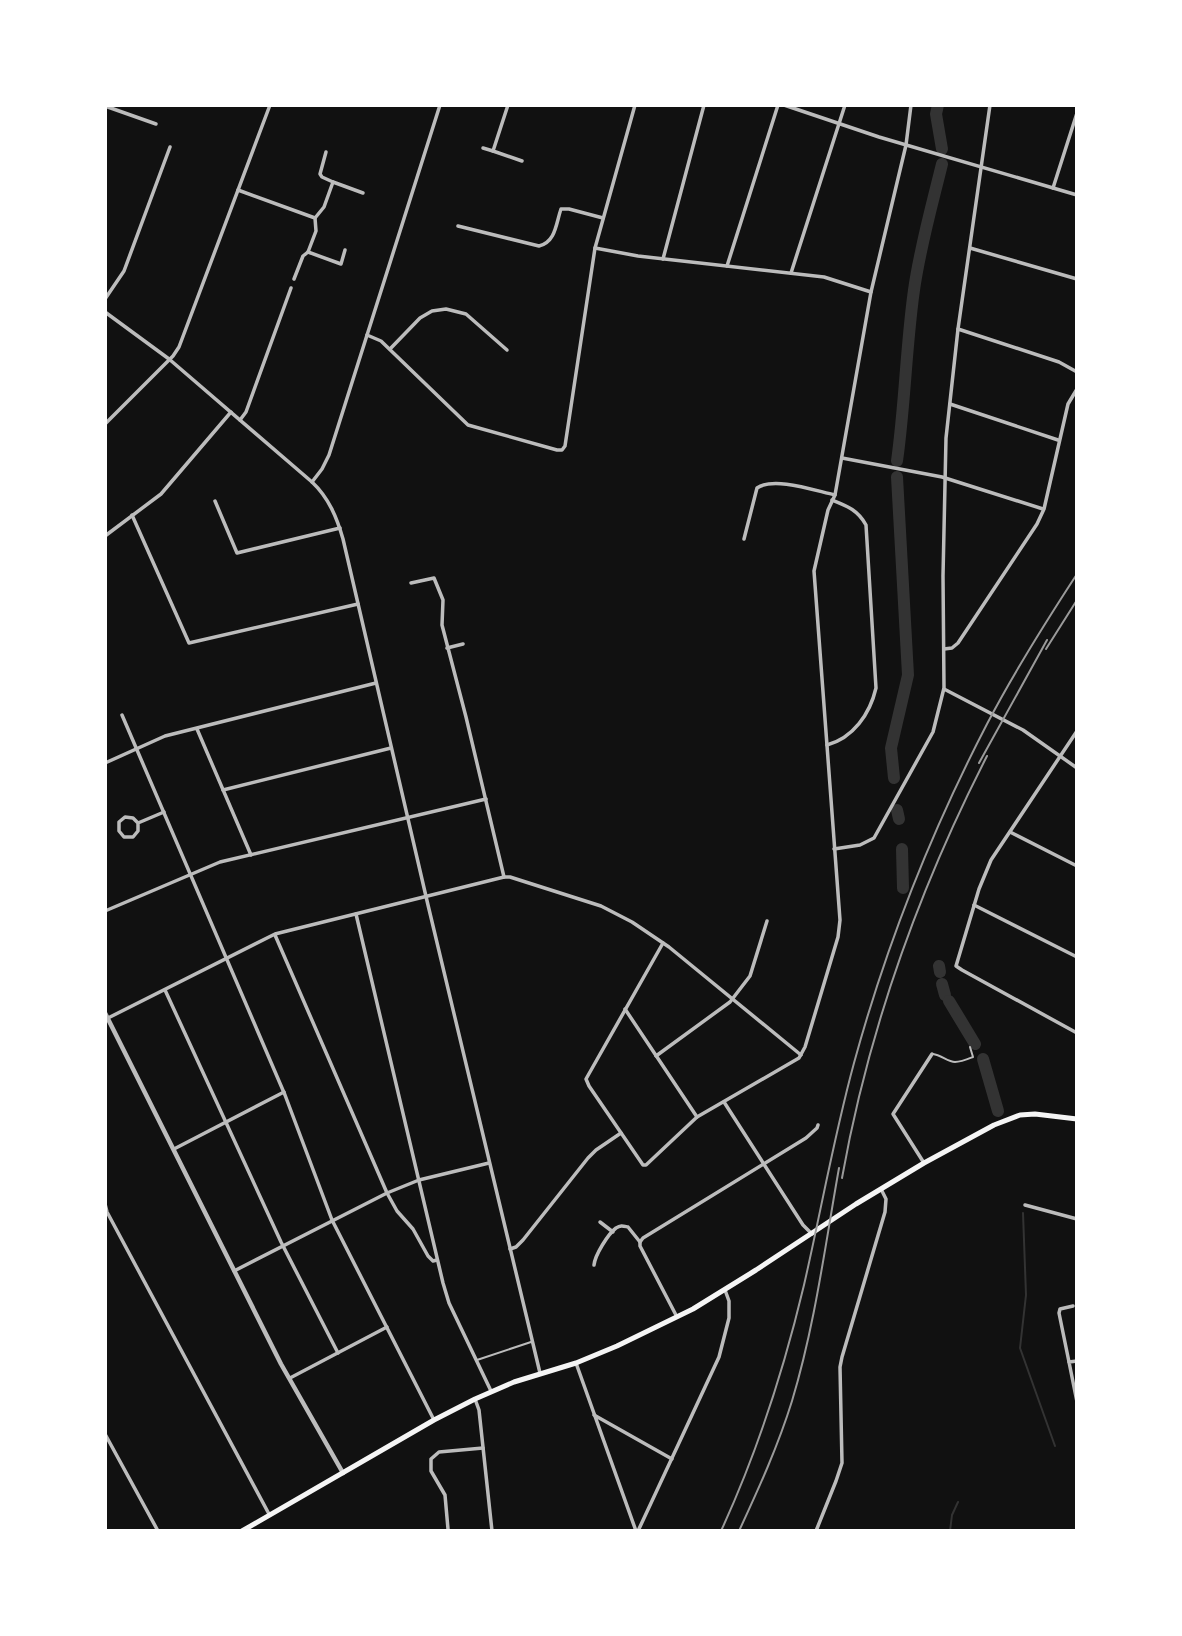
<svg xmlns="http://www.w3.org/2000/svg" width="1182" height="1636" font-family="Quicksand,sans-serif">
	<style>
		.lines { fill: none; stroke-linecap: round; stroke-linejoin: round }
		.stream { stroke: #333; stroke-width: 2 }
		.river { stroke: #333; stroke-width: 12 }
		.service { stroke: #bcbcbc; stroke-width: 2 }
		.minor { stroke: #bcbcbc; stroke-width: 3.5 }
		.tertiary { stroke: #bcbcbc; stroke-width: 4.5 }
		.trunk { stroke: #f5f5f5; stroke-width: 5 }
		.rail { stroke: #9a9a9a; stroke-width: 2 }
	</style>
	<rect width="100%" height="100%" fill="#111"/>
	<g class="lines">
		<g class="stream">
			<path d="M1023,1213l3,82 -6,53 35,98"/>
			<path d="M950,1531l2,-16 6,-13"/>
		</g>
		<g class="river">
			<path d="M938,105l-2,9 6,35"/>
			<path d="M897,461c8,-57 9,-114 17,-171 6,-43 18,-85 28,-126"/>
			<path d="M894,778l-3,-30 17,-73 -11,-198"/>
			<path d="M897,810l2,9"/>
			<path d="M902,849l1,39"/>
			<path d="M939,966l1,6"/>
			<path d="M942,984l3,11"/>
			<path d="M949,1001l26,43"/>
			<path d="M983,1059l15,52"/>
		</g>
		<g class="service">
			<path d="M933,1054c8,1 15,8 22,8 6,0 13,-3 18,-5l-3,-10"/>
			<path d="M477,1360l54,-18"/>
		</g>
		<g class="minor">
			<path d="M508,105l-15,46 29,10"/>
			<path d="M784,105l95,32 198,58"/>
			<path d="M105,106l51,18"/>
			<path d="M483,148l10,3"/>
			<path d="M326,152l-6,22 2,3 11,5"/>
			<path d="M1053,188l24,-75"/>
			<path d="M238,190l77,28 1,13 -8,21 -5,4 -9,23"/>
			<path d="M315,218l9,-11 9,-25 30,11"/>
			<path d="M458,226l81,20c17,-4 17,-23 22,-37h8l34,9"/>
			<path d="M595,248l43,8 186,21 47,15"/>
			<path d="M970,248l107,31"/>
			<path d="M308,252l33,12 4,-14"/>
			<path d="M663,259l41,-154"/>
			<path d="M727,266l51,-161"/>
			<path d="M791,273l54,-168"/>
			<path d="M105,299l19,-28 46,-124"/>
			<path d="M105,312l64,47 143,123c17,16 25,36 31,57l85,366 112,468"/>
			<path d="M958,329l101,33 18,10"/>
			<path d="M367,335l14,6 87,84 89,25h5l3,-4 30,-198 40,-143"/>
			<path d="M390,349l30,-31 12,-7 14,-2 20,5 41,36"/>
			<path d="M950,404l108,36"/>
			<path d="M240,420l6,-8 45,-124"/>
			<path d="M105,424l68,-68 6,-9 91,-242"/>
			<path d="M842,458l100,19 101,32"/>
			<path d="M312,482l10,-13 7,-14 111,-350"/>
			<path d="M215,501l22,52 103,-25"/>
			<path d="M132,515l57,128 169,-39"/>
			<path d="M105,536l56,-42 70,-82"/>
			<path d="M744,539l13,-51c17,-12 59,3 78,7"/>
			<path d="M411,583l23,-5 9,22 -1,25 24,92 38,160"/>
			<path d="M447,648l16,-4"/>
			<path d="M944,649l8,-1 6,-5 79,-119 7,-15 24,-105 9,-15"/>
			<path d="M944,689l79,41 54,38"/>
			<path d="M122,715l163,380 47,125 102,200"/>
			<path d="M197,729l54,126"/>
			<path d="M1077,731l-86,129 -12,29 -23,77 6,4 115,63"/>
			<path d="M827,745c26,-7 43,-31 49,-57l-10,-163c-8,-15 -19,-19 -34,-25"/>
			<path d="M105,763l60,-27 211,-53"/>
			<path d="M223,790l168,-42"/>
			<path d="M138,823l-5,-5 -8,-1 -6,5v9l5,6h9l5,-6v-8l26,-11"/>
			<path d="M1010,832l67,34"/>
			<path d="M834,849l26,-4 14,-7 59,-106 11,-44 -1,-112 3,-138 12,-109 32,-224"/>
			<path d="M974,905l103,52"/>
			<path d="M105,911l115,-49 266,-63"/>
			<path d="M356,914l87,369 6,20 42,88"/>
			<path d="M275,935l112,258 10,18 16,18 15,27 5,5 4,-1"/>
			<path d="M663,943l-77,136 3,7 54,79h3l51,-48 102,-59 6,-11 33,-110 2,-17 -26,-349 14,-61 7,-15 36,-203 35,-147 5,-40"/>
			<path d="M165,990l116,252 57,111"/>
			<path d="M625,1009l72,108"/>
			<path d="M108,1018l167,-84 229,-57h6l91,29 31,16 37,25 132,108"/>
			<path d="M656,1056l74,-54 20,-26 17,-55"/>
			<path d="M724,1102l79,123 9,9"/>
			<path d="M174,1149l110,-57"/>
			<path d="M924,1163l-31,-49 39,-60"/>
			<path d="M105,1204l2,8 162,302"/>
			<path d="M1025,1205l52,14"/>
			<path d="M600,1222l13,10"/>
			<path d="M640,1242l3,-4 163,-100 11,-10 1,-3"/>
			<path d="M510,1249l6,-2 7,-7 65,-82 8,-8 25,-17"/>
			<path d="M594,1265c1,-10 14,-31 22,-37 5,-3 7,-2 12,-1l12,15v4l37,71"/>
			<path d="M234,1271l153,-78 32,-13 70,-17"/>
			<path d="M1077,1361l-8,1 8,40"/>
			<path d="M1069,1362l-10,-49 1,-4 13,-3"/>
			<path d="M576,1363l60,168"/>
			<path d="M290,1378l97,-51"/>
			<path d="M475,1399l4,11 13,121"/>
			<path d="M594,1415l78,44"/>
			<path d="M105,1434l53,97"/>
			<path d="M448,1529l-3,-34 -14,-24v-12l8,-7 44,-4"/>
			<path d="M638,1531l81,-174 10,-39v-17l-4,-11"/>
			<path d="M816,1531l20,-50 6,-18 -2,-96 2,-10 43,-145 1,-13 -5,-10"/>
		</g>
		<path class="tertiary" d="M105,1013l176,351 62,109"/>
		<path class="trunk" d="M242,1531l192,-111 41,-21 39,-17 62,-19 41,-17 76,-37 63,-39 100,-66 68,-41 70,-38 26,-10 15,-1 42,5"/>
		<g class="rail">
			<path d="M1046,649l31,-49"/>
			<path d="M979,763l68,-123"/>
			<path d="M842,1178c26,-146 77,-289 145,-422"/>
			<path d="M721,1531c36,-78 63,-162 83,-246 17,-74 30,-149 50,-222 32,-117 77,-231 133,-339 27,-52 58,-101 90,-150"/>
			<path d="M739,1531c20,-43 39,-85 53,-130 23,-76 33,-155 47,-233"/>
		</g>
	</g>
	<rect width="1182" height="1636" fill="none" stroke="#ffffff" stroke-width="214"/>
</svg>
